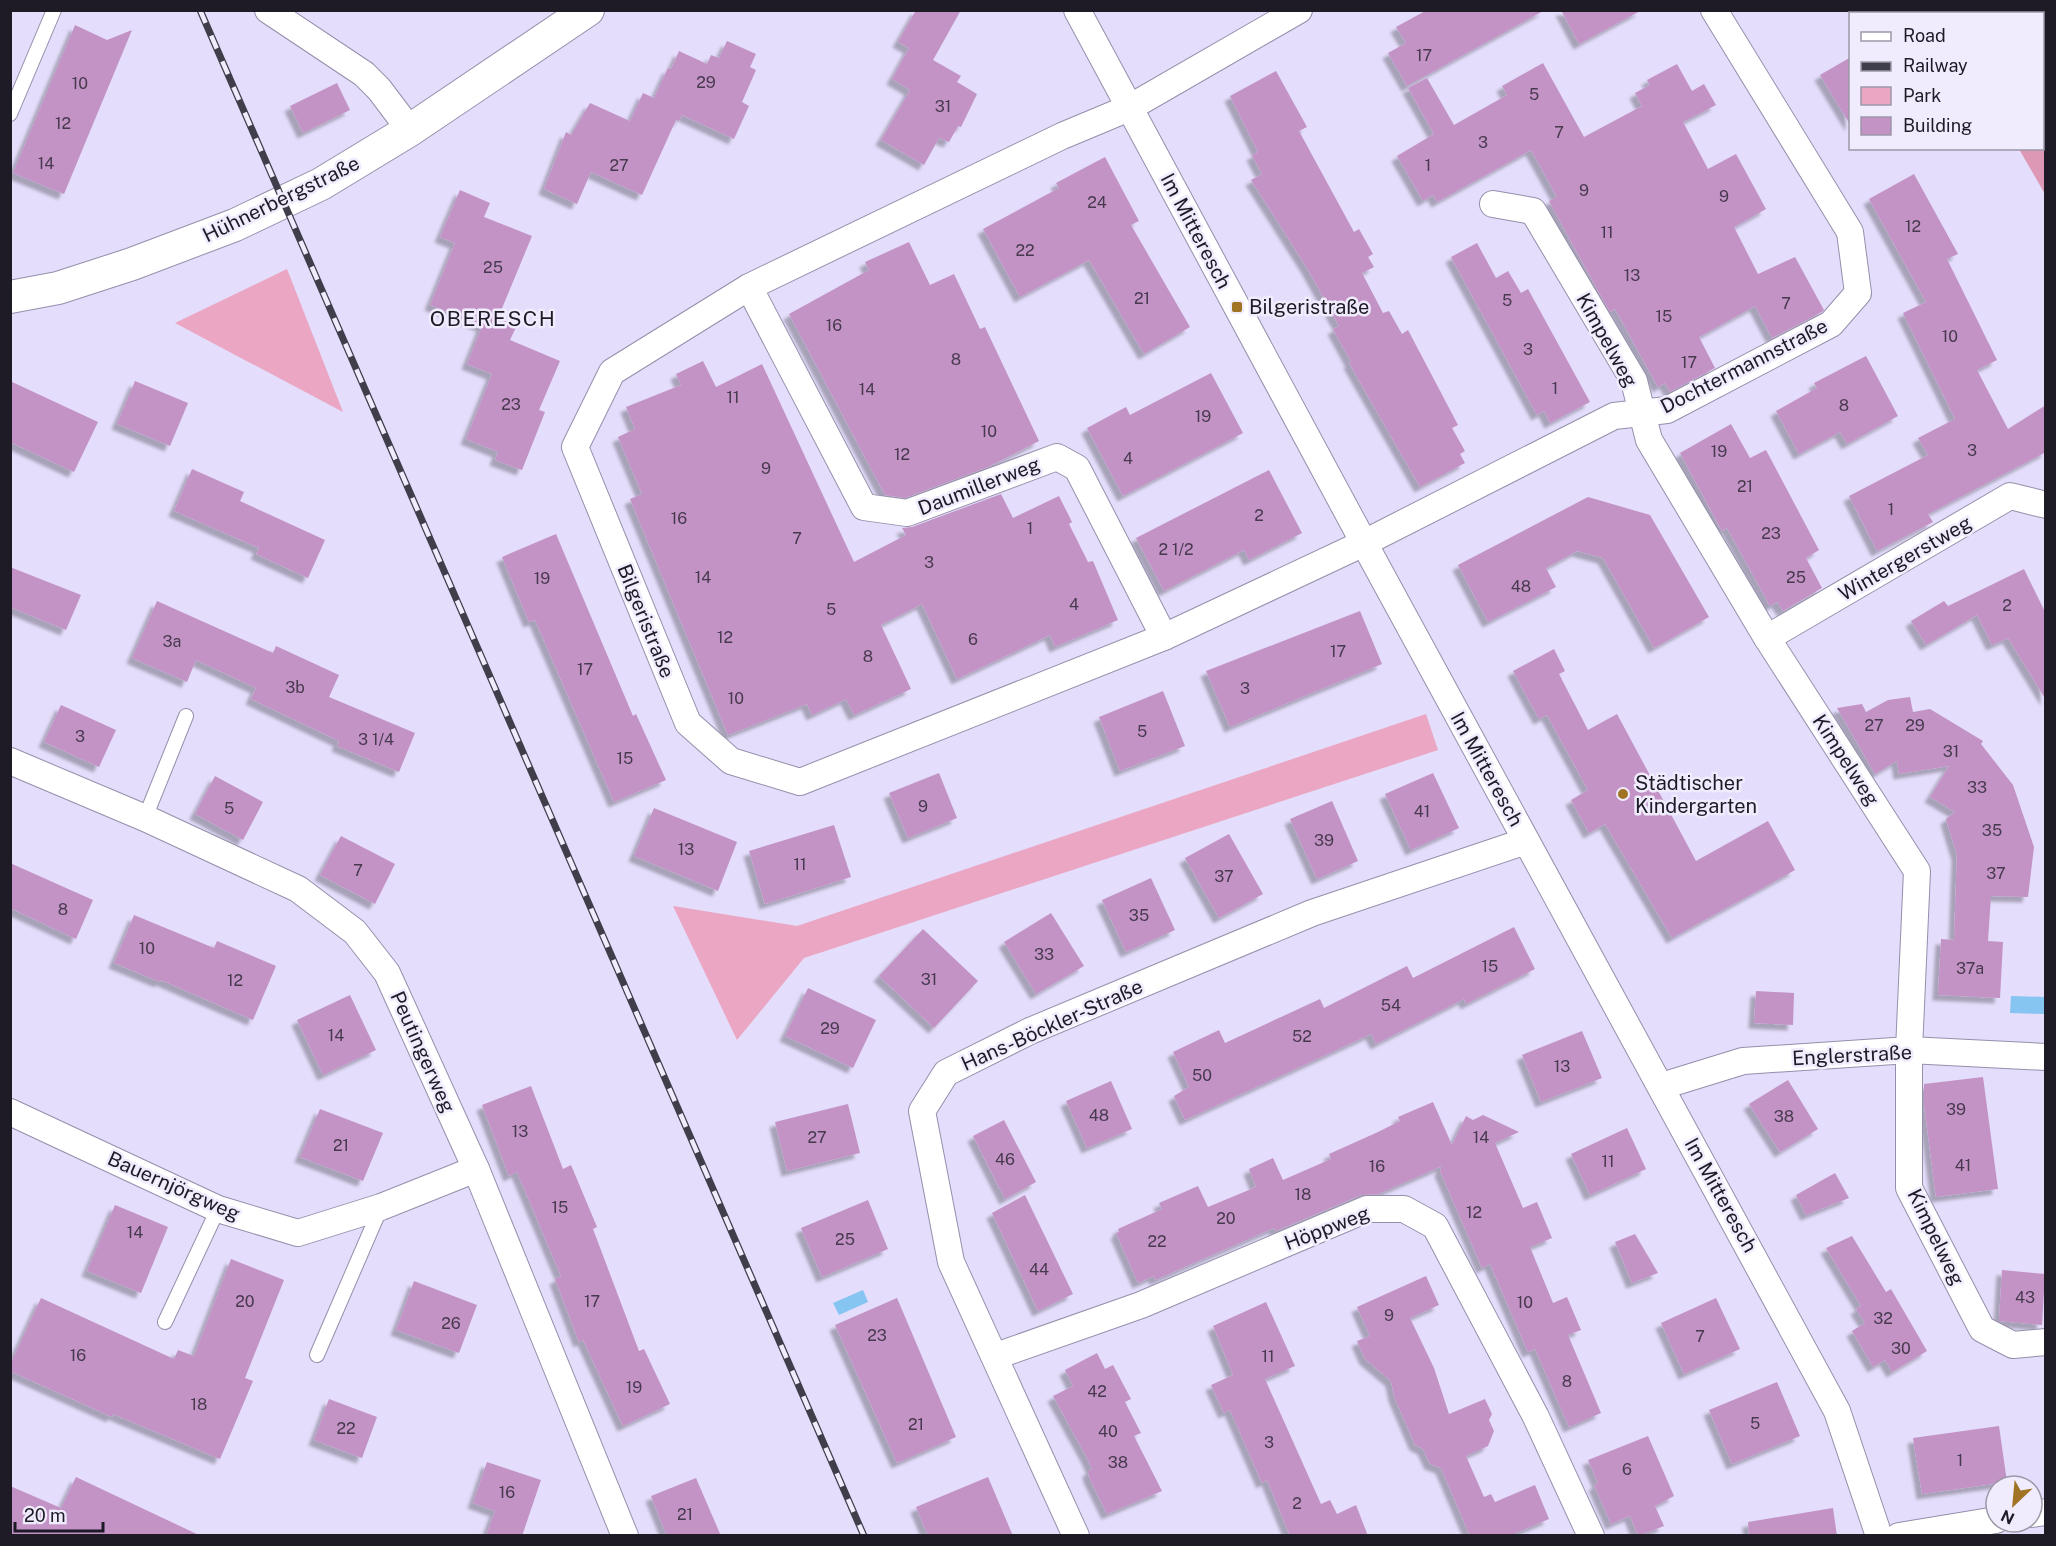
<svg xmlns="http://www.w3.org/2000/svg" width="2056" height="1546" font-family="'Public Sans',sans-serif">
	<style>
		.green { fill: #eaa6c2 }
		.forest { fill: #dd98b5 }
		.water { fill: #86c5f1 }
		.building { fill: #c393c6; filter: url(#shadow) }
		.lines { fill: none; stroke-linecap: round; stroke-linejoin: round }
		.service-casing { stroke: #968fab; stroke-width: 16 }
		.minor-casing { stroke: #968fab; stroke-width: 28 }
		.tertiary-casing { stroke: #968fab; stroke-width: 34 }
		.service { stroke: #fff; stroke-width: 14 }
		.minor { stroke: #fff; stroke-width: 26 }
		.tertiary { stroke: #fff; stroke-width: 32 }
		.rail-casing { stroke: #413e4c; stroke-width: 7 }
		.rail { stroke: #f0ecfe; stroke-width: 4.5; stroke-dasharray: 14; stroke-linecap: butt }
		.poi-dot { fill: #a17425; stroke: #f0ecfe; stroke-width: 2 }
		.labels { text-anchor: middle; stroke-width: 5; stroke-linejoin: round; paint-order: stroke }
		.number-label { font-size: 16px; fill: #47394e }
		.street-label { font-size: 20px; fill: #1e1b26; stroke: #f0ecfe }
		.poi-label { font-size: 20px; fill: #1e1b26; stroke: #f0ecfe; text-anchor: start }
		.neighbourhood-label { font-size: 21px; letter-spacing: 1.5px; fill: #1e1b26; stroke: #f0ecfe }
	</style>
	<defs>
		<filter id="shadow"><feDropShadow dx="-5.5" dy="5.5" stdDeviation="1.5" flood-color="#0004"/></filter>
	</defs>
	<rect width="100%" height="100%" fill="#e4ddfb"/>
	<g class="green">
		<path d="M287,269l56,143 -168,-89z"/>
		<path d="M1426,714l12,36 -634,208 -67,82 -64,-134 124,20z"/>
	</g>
	<path class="forest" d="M1933,11h112v183l-26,-45 23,-1v-134h-107z"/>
	<g class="water">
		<path d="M2011,996l34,1v17l-35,-1z"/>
		<path d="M863,1290l5,12 -29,13 -6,-12z"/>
	</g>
	<g class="building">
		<path d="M916,10h45l-28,50 28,16 -4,6 20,12 -16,33 -3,-1 -9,16 -10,-4 -15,27 -43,-25 29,-50 -18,-11 17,-31 -11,-6z"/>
		<path d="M1427,10h118l-138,76 -19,-33 18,-10 -10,-16z"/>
		<path d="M1561,10h81l-63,34z"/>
		<path d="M75,25l32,15 25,-10 -68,164 -51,-21z"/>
		<path d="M727,41l29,13 -6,13 6,3 -14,32 7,4 -15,33 -52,-24 -3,6 -3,-1 -34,75 -51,-23 -14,32 -33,-15 22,-57 5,3 19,-32 40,18 13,-28 11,5 14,-30 3,1 8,-18 28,13 4,-9 8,3z"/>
		<path d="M1851,57v69l-31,-51z"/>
		<path d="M1543,63l41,74 58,-31 -7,-13 15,-8 -3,-5 30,-16 15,27 12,-7 12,21 -33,17 25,47 28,-15 30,55 -32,18 24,47 37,-17 29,53 -2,2 -50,26 -17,-32 -56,31 16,31 -45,24 -5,-9 -7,4 -43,-78 -5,3 -13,-23 -48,-88 8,-4 -26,-47 -94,52 -4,-7 -10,6 -26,-45 37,-22 -26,-46 19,-10 27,47 53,-30 -5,-9z"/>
		<path d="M1276,71l31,56 -8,4 55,101 5,-3 14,25 -5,3 6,10 -12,6 21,40 6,-2 13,23 6,-4 50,95 -6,3 13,23 -5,3 5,9 -45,24 -71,-124 2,-1 -18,-33 6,-3 -32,-58 -56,-88 11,-6 -10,-19 6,-3 -28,-56z"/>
		<path d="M337,83l13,27 -47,23 -13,-27z"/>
		<path d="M1105,157l34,64 -8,4 59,102 -46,27 -55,-94 -69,37 -37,-68 76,-41 -3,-5z"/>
		<path d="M1914,174l44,80 -11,5 50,101 -20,10 31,59 38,-24v47l-118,62 5,8 -56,29 -28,-55 79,-41 -10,-17 37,-19 -52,-106 23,-11 -57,-103z"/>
		<path d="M460,190l30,13 -6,14 48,19 -34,82 19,7 -7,15 50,21 -21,49 6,2 -23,58 -27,-10 3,-8 -32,-13 26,-65 -25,-10 15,-38 -52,-21 25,-62 -15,-6z"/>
		<path d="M909,242l21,43 24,-11 26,55 5,-2 54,114 -51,26 -83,31 -20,-3 -96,-181 80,-44 -4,-8z"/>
		<path d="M1477,243l19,35 12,-7 13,22 7,-4 62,113 -40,21 -6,-12 -7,4 -86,-158z"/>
		<path d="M1866,356l32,60 -51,28 -7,-12 -41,22 -23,-43 41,-23 -3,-5z"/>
		<path d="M703,361l13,26 46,-23 92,198 52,-27 -4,-7 10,-1 89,-33 12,24 46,-22 13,26 -3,2 19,38 5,-1 25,59 -63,27 -5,-12 -93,44 -35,-75 -41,21 30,64 -57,26 -8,-16 -34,16 -5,-11 -79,31 -98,-236 12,-5 -24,-57 17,-8 -9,-22 55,-22 -5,-11z"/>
		<path d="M1211,373l32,60 -120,63 -36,-68 39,-21 4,8z"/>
		<path d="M10,381l88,41 -24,50 -64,-30z"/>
		<path d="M135,381l53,22 -18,43 -53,-22z"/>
		<path d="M1731,424l19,34 16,-8 53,100 -13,8 16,30 -39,23 -6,-9 -7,4 -43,-78 -5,3 -42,-78z"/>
		<path d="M192,469l52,23 -4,9 85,39 -17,38 -52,-24 3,-6 -85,-37z"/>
		<path d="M1269,470l33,63 -53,27 -5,-10 -80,41 -28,-53z"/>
		<path d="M1588,497l62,18 59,102 -55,31 -51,-90 -26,-7 -31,17 10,19 -68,35 -30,-57z"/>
		<path d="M556,534l77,182 3,-2 30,66 -52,22 -79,-182 -6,2 -27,-65z"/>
		<path d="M10,567l71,28 -15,35 -56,-23z"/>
		<path d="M2024,569l22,45v86l-38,-62 -16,7 -15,-30 -51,30 -15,-24 33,-20 4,5z"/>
		<path d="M157,601l116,52 3,-7 63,29 -10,22 86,36 -16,39 -62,-26 2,-5 -88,-42 5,-11 -60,-28 -9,22 -55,-24z"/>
		<path d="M1360,611l22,53 -152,63 -24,-56z"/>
		<path d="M1554,649l11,22 -6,3 29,56 29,-16 79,147 72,-40 27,49 -123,68 -67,-114 -16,9 -18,-33 17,-10 -41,-75 -8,4 -26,-48z"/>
		<path d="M1163,691l22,55 -65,25 -21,-54z"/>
		<path d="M1910,697l3,15 17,-3 53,32 -2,3 32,41 21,62 -6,50 -37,-1 -3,45 15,1 -3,56 -62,-3 3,-56 13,1 3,-85 -11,-36 9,-7 -25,-15 19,-31 -50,8 -2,-13 -22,13 -38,-66 25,-4 4,8 22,-12z"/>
		<path d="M61,705l55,25 -17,37 -55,-25z"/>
		<path d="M939,773l18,45 -49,20 -19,-45z"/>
		<path d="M1433,773l26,55 -48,22 -26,-56z"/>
		<path d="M215,776l48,26 -20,38 -48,-26z"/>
		<path d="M1332,801l26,60 -41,18 -27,-60z"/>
		<path d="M654,808l83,34 -19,49 -84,-35z"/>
		<path d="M834,825l17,52 -86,27 -16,-53z"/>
		<path d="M1229,834l34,60 -44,24 -34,-60z"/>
		<path d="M341,836l54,28 -20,40 -55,-29z"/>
		<path d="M10,863l83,37 -17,39 -66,-31z"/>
		<path d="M1151,878l24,52 -49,22 -24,-52z"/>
		<path d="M1051,913l33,53 -48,28 -32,-52z"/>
		<path d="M134,915l80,33 3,-7 59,25 -23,54 -92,-40 -1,2 -46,-19z"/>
		<path d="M1514,927l21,42 -69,35 -2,-5 -88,45 -5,-10 -186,86 -11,-24 15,-9 -16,-35 46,-22 6,13 95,-44 4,9 83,-42 6,12z"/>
		<path d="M923,929l55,52 -44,47 -55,-52z"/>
		<path d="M808,988l68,32 -23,48 -68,-32z"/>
		<path d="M1756,991l38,2 -1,32 -39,-2z"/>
		<path d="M350,995l26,55 -53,25 -26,-55z"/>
		<path d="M1582,1031l20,47 -61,24 -19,-47z"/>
		<path d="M1983,1077l15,112 -62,8 -12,-93v-20z"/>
		<path d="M1788,1080l30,49 -38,23 -31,-48z"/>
		<path d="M1111,1081l21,48 -45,19 -21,-47z"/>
		<path d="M531,1086l32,83 8,-4 26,62 -4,2 46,122 5,-2 26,55 -47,22 -40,-86 -4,2 -24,-63 6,-3 -44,-104 -8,4 -27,-71z"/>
		<path d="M1433,1102l19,43 14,-29 7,4 10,-5 36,17 -24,11 28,65 14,-6 15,36 -22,9 23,56 14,-6 14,33 -13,5 33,78 -32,14 -34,-78 -7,3 -38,-88 -8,4 -42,-97 2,-5 -64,28 -17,1 -85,36 -2,-3 -119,52 -1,-4 -16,7 -22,-50 3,-1 -1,-3 44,-20 -3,-6 39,-17 10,21 48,-20 -7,-18 24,-11 10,22 48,-21 -2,-5 49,-22 22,-11 -2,-4z"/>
		<path d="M848,1104l12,49 -73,18 -12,-49z"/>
		<path d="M320,1109l63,24 -20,48 -63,-24z"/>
		<path d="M1004,1120l32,62 -31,17 -32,-63z"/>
		<path d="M1627,1128l19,41 -56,26 -19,-41z"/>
		<path d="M1835,1173l14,25 -43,17 -10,-20z"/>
		<path d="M1025,1195l48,99 -35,17 -46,-98z"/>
		<path d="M868,1200l20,49 -66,28 -21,-49z"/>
		<path d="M115,1205l53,22 -27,66 -54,-22z"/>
		<path d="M1635,1234l23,39 -26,10 -17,-41z"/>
		<path d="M1852,1236l34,56 5,-3 36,62 -35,21 -7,-12 -12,7 -21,-36 13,-8 -9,-14 5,-3 -35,-58z"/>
		<path d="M231,1259l53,21 -39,98 8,3 -33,78 -107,-45 -1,3 -102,-46v-6l31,-67 133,61 4,-9 16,6z"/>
		<path d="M2002,1270l43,4 -3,51 -43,-4z"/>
		<path d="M1426,1276l13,29 -29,13 24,50 15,46 36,-15 7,15 -3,6 5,11 -6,15 -22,10 18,41 7,-3 4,8 40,-17 14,34 -40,17h-39l-29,-68 -11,-4 -7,-15 -8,-4 -21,-49 -3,-15 -26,-22 -8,-18 13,-5 -13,-29z"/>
		<path d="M414,1281l63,24 -18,48 -63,-23z"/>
		<path d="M897,1298l59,139 -59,26 -62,-138z"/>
		<path d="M1716,1298l24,51 -56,25 -23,-51z"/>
		<path d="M1266,1302l29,64 -30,13 56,125 9,-4 7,14 19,-9 12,31h-78l-23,-56 -5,3 -32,-73 -6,3 -13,-28 22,-10 -20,-49z"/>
		<path d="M1097,1353l8,16 8,-4 18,34 -6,3 16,31 -7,3 28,55 -55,23 -18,-37 -1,-6 4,-2 -5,-11 -34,-62 20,-10 -8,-16z"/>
		<path d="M1777,1382l23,54 -68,28 -23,-54z"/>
		<path d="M329,1399l48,18 -15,41 -48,-18z"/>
		<path d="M1999,1426l8,56 -85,12 -9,-56z"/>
		<path d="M1648,1436l26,60 -19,10 9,20 -26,10 -8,-20 -19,8 -17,-39 4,-2 -10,-23z"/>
		<path d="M487,1462l54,18 -19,56h-36l9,-25 -22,-8z"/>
		<path d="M76,1477l125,59h-191v-50l51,22z"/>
		<path d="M988,1477l25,59h-85l-12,-29z"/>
		<path d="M696,1478l25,58h-54l-16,-40z"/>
		<path d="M1833,1508l4,28h-88l-1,-14z"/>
	</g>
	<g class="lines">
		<defs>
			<g id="service">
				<path d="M10,114l44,-104"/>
				<path d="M145,818l41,-102"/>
				<path d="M165,1322l53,-113"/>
				<path d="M317,1355l64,-148"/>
			</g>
			<g id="minor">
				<path d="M268,10l96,64 15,15 31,41"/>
				<path d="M1077,10l287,533 473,868 42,125"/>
				<path d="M1299,10l-170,98 -67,28 -313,151 -137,85 -37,75 113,276 43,38 69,21 364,-145 200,-94 250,-127 53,-6 164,-86 27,-31 -8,-61 -136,-222"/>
				<path d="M1493,204l40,7 101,170 15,59 118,198 150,233 -8,179v138l73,141 31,16 33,-3"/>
				<path d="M749,287l115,220 43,6 150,-56 20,11 87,169"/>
				<path d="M1767,638l243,-142 36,9"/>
				<path d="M10,761l135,57 153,71 57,43 32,41 89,196 149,367"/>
				<path d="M1662,1086l81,-25 166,-11 137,7"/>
				<path d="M10,1112l208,97 80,24 83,-26 95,-38"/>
				<path d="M996,1356l145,-51 226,-96h37l31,17 101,191 55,119"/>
				<path d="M2032,1514l14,-2"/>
				<path d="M1076,1536l-125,-274 -29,-151 24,-38 84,-42 282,-118 214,-72"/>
				<path d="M1899,1536l97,-16"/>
			</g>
			<path id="tertiary" d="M10,297l48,-9 74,-24 103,-39 86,-41 89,-54 178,-120"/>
		</defs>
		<use href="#service" class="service-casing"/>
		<use href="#minor" class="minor-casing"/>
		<use href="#tertiary" class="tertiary-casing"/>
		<use href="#service" class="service"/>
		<use href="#minor" class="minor"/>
		<use href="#tertiary" class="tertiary"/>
		<defs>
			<path id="rail" d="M200,10l664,1526"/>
		</defs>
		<use href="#rail" class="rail-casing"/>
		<use href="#rail" class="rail"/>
	</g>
	<g class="poi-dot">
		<rect x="1231" y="301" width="12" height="12" rx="3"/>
		<circle cx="1623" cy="794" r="6"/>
	</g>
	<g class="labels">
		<g class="number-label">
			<text x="1424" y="61">17</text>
			<text x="706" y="88">29</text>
			<text x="80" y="89">10</text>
			<text x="1534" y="100">5</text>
			<text x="943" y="112">31</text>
			<text x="63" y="129">12</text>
			<text x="1559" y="138">7</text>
			<text x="1483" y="148">3</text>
			<text x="46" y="169">14</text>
			<text x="619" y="171">27</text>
			<text x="1428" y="171">1</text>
			<text x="1584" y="196">9</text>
			<text x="1724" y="202">9</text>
			<text x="1097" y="208">24</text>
			<text x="1913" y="232">12</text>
			<text x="1607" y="238">11</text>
			<text x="1025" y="256">22</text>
			<text x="493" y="273">25</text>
			<text x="1632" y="281">13</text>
			<text x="1142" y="304">21</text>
			<text x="1507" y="306">5</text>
			<text x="1786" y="309">7</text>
			<text x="1664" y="322">15</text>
			<text x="834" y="331">16</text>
			<text x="1950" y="342">10</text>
			<text x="1528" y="355">3</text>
			<text x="956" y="365">8</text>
			<text x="1689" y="368">17</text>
			<text x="1555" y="394">1</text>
			<text x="867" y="395">14</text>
			<text x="733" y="403">11</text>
			<text x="511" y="410">23</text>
			<text x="1844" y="411">8</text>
			<text x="1203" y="422">19</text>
			<text x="989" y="437">10</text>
			<text x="1972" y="456">3</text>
			<text x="1719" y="457">19</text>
			<text x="902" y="460">12</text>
			<text x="1128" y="464">4</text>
			<text x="766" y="474">9</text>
			<text x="1745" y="492">21</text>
			<text x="1891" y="515">1</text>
			<text x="1259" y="521">2</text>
			<text x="679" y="524">16</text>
			<text x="1030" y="534">1</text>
			<text x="1771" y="539">23</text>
			<text x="797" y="544">7</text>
			<text x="1176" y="555">2 1/2</text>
			<text x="929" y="568">3</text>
			<text x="703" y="583">14</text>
			<text x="1796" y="583">25</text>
			<text x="542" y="584">19</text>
			<text x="1521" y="592">48</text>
			<text x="1074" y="610">4</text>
			<text x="2007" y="611">2</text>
			<text x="831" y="615">5</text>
			<text x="725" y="643">12</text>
			<text x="973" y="645">6</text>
			<text x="172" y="647">3a</text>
			<text x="1338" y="657">17</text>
			<text x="868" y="662">8</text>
			<text x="585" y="675">17</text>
			<text x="295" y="693">3b</text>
			<text x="1245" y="694">3</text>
			<text x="736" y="704">10</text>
			<text x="1874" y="731">27</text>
			<text x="1915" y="731">29</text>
			<text x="1142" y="737">5</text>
			<text x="80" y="742">3</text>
			<text x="376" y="745">3 1/4</text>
			<text x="1951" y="757">31</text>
			<text x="625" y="764">15</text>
			<text x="1977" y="793">33</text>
			<text x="923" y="812">9</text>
			<text x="229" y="814">5</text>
			<text x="1422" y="817">41</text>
			<text x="1992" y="836">35</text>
			<text x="1324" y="846">39</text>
			<text x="686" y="855">13</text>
			<text x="800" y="870">11</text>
			<text x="358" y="876">7</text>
			<text x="1996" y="879">37</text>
			<text x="1224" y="882">37</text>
			<text x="63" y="915">8</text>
			<text x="1139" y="921">35</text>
			<text x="147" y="954">10</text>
			<text x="1044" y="960">33</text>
			<text x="1490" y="972">15</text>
			<text x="1970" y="974">37a</text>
			<text x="929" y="985">31</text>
			<text x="235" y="986">12</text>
			<text x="1391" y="1011">54</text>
			<text x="830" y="1034">29</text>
			<text x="336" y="1041">14</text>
			<text x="1302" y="1042">52</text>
			<text x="1562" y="1072">13</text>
			<text x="1202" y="1081">50</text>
			<text x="1956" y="1115">39</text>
			<text x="1099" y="1121">48</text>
			<text x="1784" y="1122">38</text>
			<text x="520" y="1137">13</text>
			<text x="817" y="1143">27</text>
			<text x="1481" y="1143">14</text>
			<text x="341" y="1151">21</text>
			<text x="1005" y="1165">46</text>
			<text x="1608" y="1167">11</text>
			<text x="1963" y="1171">41</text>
			<text x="1377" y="1172">16</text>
			<text x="1303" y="1200">18</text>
			<text x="560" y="1213">15</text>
			<text x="1474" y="1218">12</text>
			<text x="1226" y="1224">20</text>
			<text x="135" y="1238">14</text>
			<text x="845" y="1245">25</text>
			<text x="1157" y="1247">22</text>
			<text x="1039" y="1275">44</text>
			<text x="2025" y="1303">43</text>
			<text x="245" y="1307">20</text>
			<text x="592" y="1307">17</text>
			<text x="1525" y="1308">10</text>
			<text x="1389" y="1321">9</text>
			<text x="1883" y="1324">32</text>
			<text x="451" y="1329">26</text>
			<text x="877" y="1341">23</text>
			<text x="1700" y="1342">7</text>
			<text x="1901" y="1354">30</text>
			<text x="78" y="1361">16</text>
			<text x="1268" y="1362">11</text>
			<text x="1567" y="1387">8</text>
			<text x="634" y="1393">19</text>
			<text x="1097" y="1397">42</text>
			<text x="199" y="1410">18</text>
			<text x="1755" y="1429">5</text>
			<text x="916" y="1430">21</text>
			<text x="346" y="1434">22</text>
			<text x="1108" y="1437">40</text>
			<text x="1269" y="1448">3</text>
			<text x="1960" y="1466">1</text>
			<text x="1118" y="1468">38</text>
			<text x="1627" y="1475">6</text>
			<text x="507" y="1498">16</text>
			<text x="1297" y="1509">2</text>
			<text x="685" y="1520">21</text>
		</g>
		<g class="street-label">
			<text transform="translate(281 199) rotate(-26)" y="7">Hühnerbergstraße</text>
			<text transform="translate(1196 231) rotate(62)" y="7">Im Mitteresch</text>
			<text transform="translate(1607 340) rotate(61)" y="7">Kimpelweg</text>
			<text transform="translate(1744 366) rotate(-27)" y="7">Dochtermannstraße</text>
			<text transform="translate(979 486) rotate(-21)" y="7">Daumillerweg</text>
			<text transform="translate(1905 558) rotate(-30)" y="7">Wintergerstweg</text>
			<text transform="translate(646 621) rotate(68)" y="7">Bilgeristraße</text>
			<text transform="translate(1846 760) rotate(57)" y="7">Kimpelweg</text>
			<text transform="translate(1487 769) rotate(61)" y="7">Im Mitteresch</text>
			<text transform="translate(1052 1025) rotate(-24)" y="7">Hans-Böckler-Straße</text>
			<text transform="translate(423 1052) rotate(66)" y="7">Peutingerweg</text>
			<text transform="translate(1852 1055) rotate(-3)" y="7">Englerstraße</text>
			<text transform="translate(174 1186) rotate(24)" y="7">Bauernjörgweg</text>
			<text transform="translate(1721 1195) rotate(61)" y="7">Im Mitteresch</text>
			<text transform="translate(1327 1228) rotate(-21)" y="7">Höppweg</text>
			<text transform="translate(1936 1237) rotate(64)" y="7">Kimpelweg</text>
		</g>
		<g class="poi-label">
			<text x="1249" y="314">Bilgeristraße</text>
			<text x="1635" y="790">Städtischer<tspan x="1635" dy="23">Kindergarten</tspan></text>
		</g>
		<g class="neighbourhood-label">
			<text x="493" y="326">OBERESCH</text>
		</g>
	</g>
	<rect width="2056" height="1546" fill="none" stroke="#1e1b26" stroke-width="24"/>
	<rect x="1849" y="12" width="195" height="138" fill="#f0ecfe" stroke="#9c98a8" stroke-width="1.5"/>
	<rect x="1861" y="32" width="30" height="9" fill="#ffffff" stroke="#9c98a8" stroke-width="1.5"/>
	<text x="1903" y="42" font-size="18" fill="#1e1b26">Road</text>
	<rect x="1861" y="62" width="30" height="9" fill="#413e4c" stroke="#9c98a8" stroke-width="1.5"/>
	<text x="1903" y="72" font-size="18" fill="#1e1b26">Railway</text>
	<rect x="1861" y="87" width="30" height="18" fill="#eaa6c2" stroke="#9c98a8" stroke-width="1.5"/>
	<text x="1903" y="102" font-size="18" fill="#1e1b26">Park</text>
	<rect x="1861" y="117" width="30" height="18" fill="#c393c6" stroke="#9c98a8" stroke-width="1.5"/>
	<text x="1903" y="132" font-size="18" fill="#1e1b26">Building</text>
	<g transform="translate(2014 1504) rotate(206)"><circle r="28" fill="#f0ecfe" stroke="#9c98a8" stroke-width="1.5"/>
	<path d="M0-4.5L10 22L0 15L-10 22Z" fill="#a17425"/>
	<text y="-9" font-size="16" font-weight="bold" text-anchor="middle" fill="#1e1b26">N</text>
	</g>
	<path d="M15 1522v9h88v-9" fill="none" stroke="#1e1b26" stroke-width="3"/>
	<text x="24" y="1522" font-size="18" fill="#1e1b26" stroke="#f0ecfe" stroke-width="4.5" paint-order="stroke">20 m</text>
</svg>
